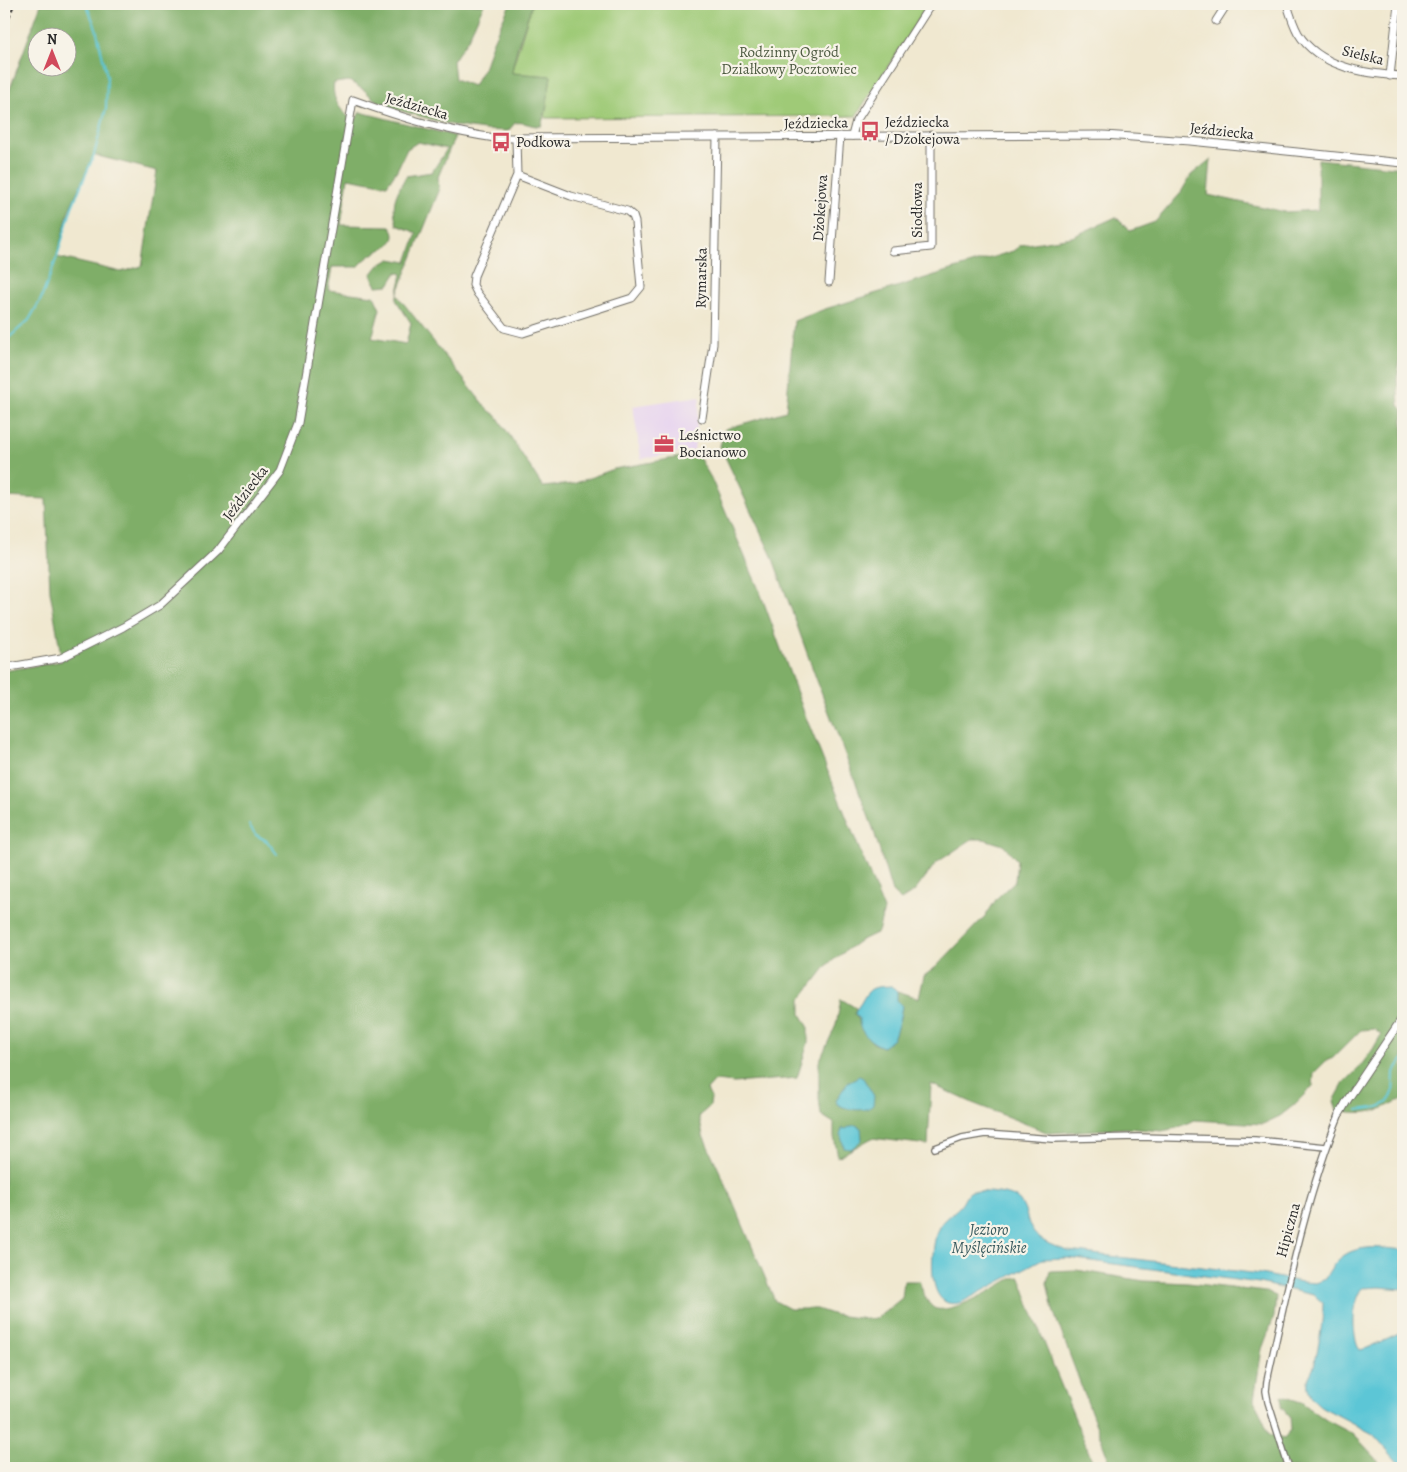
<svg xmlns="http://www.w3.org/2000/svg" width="1407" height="1472" font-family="Alegreya,serif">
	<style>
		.built { fill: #e6d2f0 }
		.green { fill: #9fca77; stroke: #657a51 }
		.forest { fill: #7fae68; stroke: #556c4a; fill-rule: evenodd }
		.water { fill: #5bc6d6; stroke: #437880 }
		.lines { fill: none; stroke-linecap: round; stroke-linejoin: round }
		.stream { stroke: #5bc6d6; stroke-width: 2 }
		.pedestrian-casing { stroke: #706d65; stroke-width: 8 }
		.minor-casing { stroke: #706d65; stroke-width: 9 }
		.pedestrian { stroke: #fff; stroke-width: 5.5 }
		.minor { stroke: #fff; stroke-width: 7 }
		.rail { stroke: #2b2b2b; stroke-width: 2; stroke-dasharray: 8 4; stroke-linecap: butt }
		.labels { text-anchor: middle; stroke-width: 4.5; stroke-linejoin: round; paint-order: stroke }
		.park-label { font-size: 15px; fill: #4e5b42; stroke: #f7f3e8 }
		.street-label { font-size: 15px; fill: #2b2b2b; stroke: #f7f3e8 }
		.poi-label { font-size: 15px; fill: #2b2b2b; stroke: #f7f3e8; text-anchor: start }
		.water-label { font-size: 16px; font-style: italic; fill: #395a5e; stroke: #f7f3e8 }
	</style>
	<rect width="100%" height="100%" fill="#f7f3e8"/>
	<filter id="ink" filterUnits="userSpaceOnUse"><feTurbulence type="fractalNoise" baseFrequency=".02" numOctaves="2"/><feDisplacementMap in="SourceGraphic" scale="10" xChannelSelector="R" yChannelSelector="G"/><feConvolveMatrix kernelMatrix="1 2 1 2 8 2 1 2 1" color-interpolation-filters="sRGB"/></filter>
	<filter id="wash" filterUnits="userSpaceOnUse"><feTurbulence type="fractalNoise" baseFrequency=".0096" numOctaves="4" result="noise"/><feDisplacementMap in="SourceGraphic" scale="20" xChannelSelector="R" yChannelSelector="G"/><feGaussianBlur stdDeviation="1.12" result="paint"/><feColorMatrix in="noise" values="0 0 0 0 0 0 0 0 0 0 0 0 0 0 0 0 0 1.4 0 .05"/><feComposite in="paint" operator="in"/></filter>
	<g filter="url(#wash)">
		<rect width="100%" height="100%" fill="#f0e8d0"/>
		<path class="built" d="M700,396l-6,54 -53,9 -8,-53z"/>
		<path class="green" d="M532,4h396l-72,112 -311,2 6,-42 -40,-3z"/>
		<g class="forest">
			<path d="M41,4h443l-16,35 -15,22 2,18 18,7 12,-20 7,-23 18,-39h22c-7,23 -17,44 -20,69l39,3 -5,33 -5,17c-10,1 -16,-5 -26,-3l-7,8 -24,-1 -28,-4 -65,-18 -17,-9 -10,-9 -15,-9 -15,2c-3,16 7,30 21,38l5,-9 95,24 -17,41 1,14 -42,104 90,114 10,7 46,71 30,-3 41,-15 83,-15 14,24 49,114 45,123 79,195 -6,22 -19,9 -31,23 -27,35v15l7,12v17l-11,35 -63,5 -19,-2 -8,9 4,8 -1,8 -11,10 4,20 23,49 49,116 15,8h27l18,6 31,4 11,-1 25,-20 2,-17h15c3,8 7,22 15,27 13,7 53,-15 65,-22 7,-4 13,-9 21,-9 22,65 50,128 75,191h-1091v-797l58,-10 -12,-70 -4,-92 -42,-2v-392zM38,38h30v30h-30zM418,142l29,7 -15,23 -26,4c-11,21 -15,26 -9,49l20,8 -10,29 -17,-3 -12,7 -7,9 6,11 12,-1 8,-13 5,2 -6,26 15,23 -5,21 -34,-6 8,-29 -6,-13 -46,-6 4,-23h26c4,-4 9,-10 15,-13 11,-7 29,-12 17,-28l-49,-1 7,-47 39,7 10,-15 10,-21zM94,155l63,16 -15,95 -21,6 -64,-15 12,-47z"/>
			<path d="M1211,159l-3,36 77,17 33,-2v-51l85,9v173l-6,38 2,26 4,5v690c-8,1 -14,6 -22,9 -17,5 -28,4 -44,1l-3,-9 10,-18 15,-15 14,-19 8,-14 -7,-6 -13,1 -28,28 -7,3 -12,12 -1,13 -19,19 -14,11 -17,8 -69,-4 -17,8 -15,3 -36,-3 -77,5 -74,-29 -44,-20 -3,61 -56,-7 -34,19 -4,-20v-14l-13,-8 -2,-17v-36l17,-37 5,-26 15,9 -1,6 18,29 10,4 10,-8 6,-17 3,-15 -5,-7v-9l22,7 5,-22 12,-9 51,-53 10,-16 18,-17 2,-21 -14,-15 -19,-6h-12l-36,24 -21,28 -14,9 -9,-8 -19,-64 -57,-150 -44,-122 -52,-110 5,-17 61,-18 8,-90 31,-12 188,-58 8,-6 51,-8 44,-20 14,14 25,-9 25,-28 11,-19z"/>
			<path d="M1076,1270l68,11 44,2 78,9 10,4 -2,21 -12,32 -8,50 15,35 15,4 7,-8 -1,-13 -9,-10 1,-11 19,6 25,18 27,14 23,24 7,10h-271l-59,-158 -6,-27 3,-12z"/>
		</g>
		<g class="water">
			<path d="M892,986l5,5v9l5,6 -3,16 -6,17 -10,8c-11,-4 -26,-16 -24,-29l-4,-4c1,-5 3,-7 6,-11 9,-17 12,-16 31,-17z"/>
			<path d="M859,1076l4,2 11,18 -1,9c-8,8 -26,5 -36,-1l-1,-4 12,-18z"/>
			<path d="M856,1125l5,3 1,12 -11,9 -7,-1c-1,-8 -6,-14 -1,-20l3,1 5,-3z"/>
			<path d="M972,1191c11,1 32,1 42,6 14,7 11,25 20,36 9,10 22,14 34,18l192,23 42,8 13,1 10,-4c17,-36 44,-33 78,-29v39l-24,-2 -16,1c-11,14 -12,47 -3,62l11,-3 32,-15v136l-30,-34 -51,-27c-9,-6 -16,-15 -14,-27 1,-5 5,-9 6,-14 5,-22 9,-42 9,-63l-9,-8 -55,-12 -191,-25 -26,1 -80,43c-36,12 -31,-47 -26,-67 4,-16 15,-19 24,-29 5,-5 5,-12 12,-15z"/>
		</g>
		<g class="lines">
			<g class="stream">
				<path d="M4,342l25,-22 12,-21 16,-42 15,-50 22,-52 12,-46 1,-33 -11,-48 -10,-24"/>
				<path d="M249,825l7,10 11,6 10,13"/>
				<path d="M1358,1110l21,-3 8,-4 6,-10 1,-21 9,-13"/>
			</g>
		</g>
	</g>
	<g filter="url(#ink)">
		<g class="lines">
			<defs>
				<g id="pedestrian">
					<path d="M935,1148l27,-10 23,-4 68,5 85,-2 117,3 71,7"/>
					<path d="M1289,1468l-21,-66 -2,-11 1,-10c20,-90 38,-183 73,-268"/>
				</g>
				<g id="minor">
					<path d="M1287,4c3,10 6,20 11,29 21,35 69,41 105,43"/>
					<path d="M1216,21l11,-17"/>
					<path d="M1390,76l8,-72"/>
					<path d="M852,136l4,-15 75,-117"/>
					<path d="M516,139l1,36 54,21 56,15 6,5 2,6 6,65 -9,11 -109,35 -19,-5 -27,-35 -4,-8 1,-9 43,-101"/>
					<path d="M893,251l38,-4v-112"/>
					<path d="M829,282l11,-146"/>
					<path d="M702,418l11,-74 4,-207"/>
					<path d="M4,668l57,-10 62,-31 37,-22 58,-54 13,-17 49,-64 18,-47 55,-323c46,17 93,31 142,38l609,-3 86,6 213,22"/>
					<path d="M1340,1113l8,-14 55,-82"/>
				</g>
			</defs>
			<use href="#pedestrian" class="pedestrian-casing"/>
			<use href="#minor" class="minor-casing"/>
			<use href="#pedestrian" class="pedestrian"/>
			<use href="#minor" class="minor"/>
			<g class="rail">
				<path d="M4,6l1,-2"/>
				<path d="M4,33l10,-29"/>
			</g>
		</g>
	</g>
	<defs>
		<symbol id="bus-bare" viewBox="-9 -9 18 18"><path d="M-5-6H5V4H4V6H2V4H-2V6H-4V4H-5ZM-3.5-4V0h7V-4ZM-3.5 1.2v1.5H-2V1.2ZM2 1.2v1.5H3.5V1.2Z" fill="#d1495b" stroke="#f7f3e8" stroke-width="2.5" paint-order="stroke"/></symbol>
		<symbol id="office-bare" viewBox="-9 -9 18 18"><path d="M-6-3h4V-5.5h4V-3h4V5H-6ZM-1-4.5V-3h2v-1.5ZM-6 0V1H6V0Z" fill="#d1495b" stroke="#f7f3e8" stroke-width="2.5" paint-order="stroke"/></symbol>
	</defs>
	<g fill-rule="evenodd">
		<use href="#bus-bare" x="856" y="117" width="28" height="28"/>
		<use href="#bus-bare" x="487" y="128" width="28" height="28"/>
		<use href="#office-bare" x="650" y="430" width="28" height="28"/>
	</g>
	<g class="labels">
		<g class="park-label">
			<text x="789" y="57">Rodzinny Ogród<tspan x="789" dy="17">Działkowy Pocztowiec</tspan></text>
		</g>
		<g class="street-label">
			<text transform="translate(1363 55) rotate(14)" y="5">Sielska</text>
			<text transform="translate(417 106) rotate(16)" y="5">Jeździecka</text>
			<text transform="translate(816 123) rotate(-1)" y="5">Jeździecka</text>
			<text transform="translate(1222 131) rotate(6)" y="5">Jeździecka</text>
			<text transform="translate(820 208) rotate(-86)" y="5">Dżokejowa</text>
			<text transform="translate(917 210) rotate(-90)" y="5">Siodłowa</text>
			<text transform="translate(701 278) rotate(-89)" y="5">Rymarska</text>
			<text transform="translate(245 493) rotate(-53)" y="5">Jeździecka</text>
			<text transform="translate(1288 1230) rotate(-75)" y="5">Hipiczna</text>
		</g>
		<g class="poi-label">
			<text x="885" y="127">Jeździecka<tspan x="885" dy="17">/ Dżokejowa</tspan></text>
			<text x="516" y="147">Podkowa</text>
			<text x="679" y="440">Leśnictwo<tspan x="679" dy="17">Bocianowo</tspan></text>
		</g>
		<g class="water-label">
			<text x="989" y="1235">Jezioro<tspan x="989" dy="18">Myślęcińskie</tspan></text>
		</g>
	</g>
	<rect width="1407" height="1472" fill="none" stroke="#f7f3e8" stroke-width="20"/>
	<g transform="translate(52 52)"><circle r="24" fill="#f7f3e8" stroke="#a5a39c"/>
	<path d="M0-4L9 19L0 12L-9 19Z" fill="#d1495b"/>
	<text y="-8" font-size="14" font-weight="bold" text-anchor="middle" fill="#2b2b2b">N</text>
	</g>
</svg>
